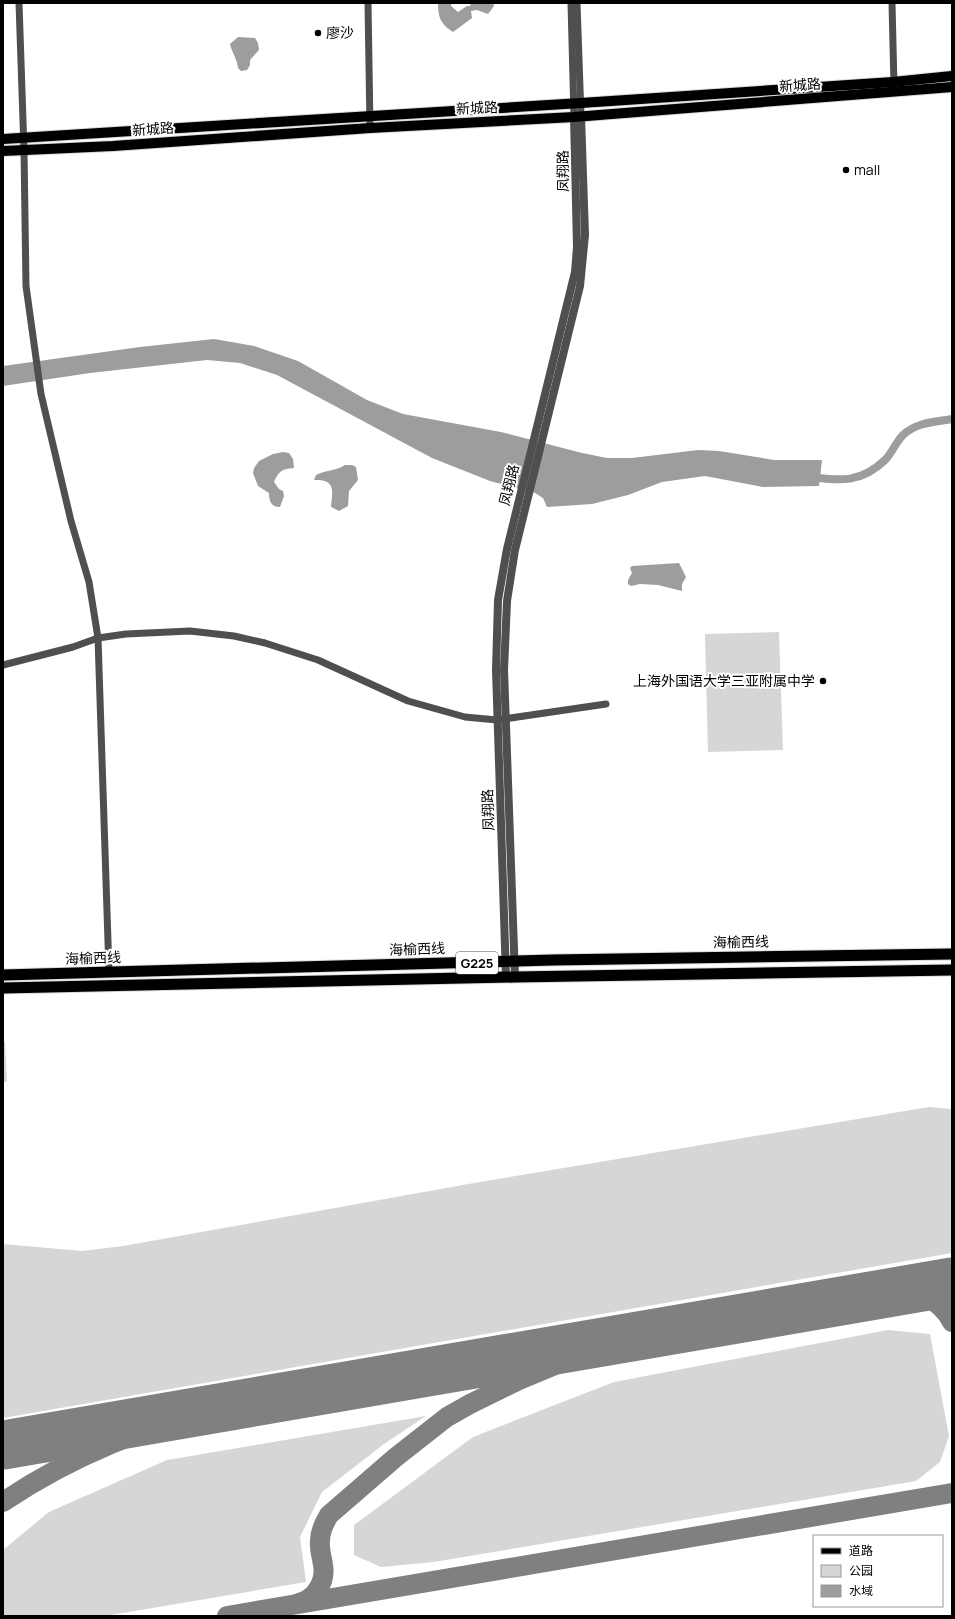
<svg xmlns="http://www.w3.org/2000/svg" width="955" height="1619" font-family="Manrope,'Noto Sans SC',sans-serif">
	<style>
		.green { fill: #d6d6d6 }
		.water { fill: #9d9d9d }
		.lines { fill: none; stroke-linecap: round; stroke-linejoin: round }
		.canal { stroke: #9d9d9d; stroke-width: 8 }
		.taxiway { stroke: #808080; stroke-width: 20 }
		.runway { stroke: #808080; stroke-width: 49 }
		.primary-casing { stroke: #dbdbdb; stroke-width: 12 }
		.trunk-casing { stroke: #dbdbdb; stroke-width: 13 }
		.minor { stroke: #4f4f4f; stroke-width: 7 }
		.tertiary { stroke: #4f4f4f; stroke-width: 8 }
		.primary { stroke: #000; stroke-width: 10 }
		.trunk { stroke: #000; stroke-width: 11 }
		.poi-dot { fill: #000; stroke: #fff; stroke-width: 1.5 }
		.labels { text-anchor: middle; stroke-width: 4; stroke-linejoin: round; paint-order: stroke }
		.shield { fill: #fff; stroke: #4c4c4c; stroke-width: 1 }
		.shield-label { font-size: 13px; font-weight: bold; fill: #000 }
		.poi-label { font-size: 14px; fill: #000; stroke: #fff; text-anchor: start }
		.street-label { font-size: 14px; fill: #000; stroke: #fff }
	</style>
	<rect width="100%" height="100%" fill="#fff"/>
	<g class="green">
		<path d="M779,632l4,118 -75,2 -3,-118z"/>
		<path d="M3,1042h2l2,40h-4z"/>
		<path d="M929,1107l23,2v144l-949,165v-174l79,7 41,-5 351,-63z"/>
		<path d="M888,1330l42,4 19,102 -9,26 -24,19 -482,81 -53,5 -27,-12v-30l119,-88 141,-55z"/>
		<path d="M426,1416l-42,28 -62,48 -22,45 6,45 -201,34h-102v-66l46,-38 118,-52z"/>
	</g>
	<g class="water">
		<path d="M438,3h14l-1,3 7,6 9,-6h3l1,-3h22l1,3 -6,8 -11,-4 -6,1 1,7 -19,14c-12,-8 -15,-14 -15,-29z"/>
		<path d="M238,37l17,1 3,5 1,7 -9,10v5l-3,5 -6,1 -3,-3c-1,-10 -6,-15 -8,-24z"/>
		<path d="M214,339l40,7 44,15 69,39 36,14 98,18 81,21 25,5h25l66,-8 21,1 55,9h48l-3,26 -56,1 -58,-11 -43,6 -34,13 -36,9 -45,3 -4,-9 -8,-5 -45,-12 -58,-23 -155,-83 -37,-12 -33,-3 -117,13 -87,13v-20l137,-19z"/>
		<path d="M283,452l6,1 4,6 1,9c-12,1 -15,3 -20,14l5,7 4,2 1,5 -4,11c-9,0 -11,-6 -11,-14l-11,-7 -5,-13 1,-5 5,-7 14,-7z"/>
		<path d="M345,465h7l4,2 2,13 -9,11 -1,15 -9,5 -8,-4c1,-15 6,-28 -17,-27l2,-5c9,-5 20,-4 29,-10z"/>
		<path d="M679,563l7,14 -4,7v7l-24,-6 -18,-1 -9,2 -3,-2v-4l4,-7 -2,-5 2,-2z"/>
	</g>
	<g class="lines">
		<path class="canal" d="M810,477c31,4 51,6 75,-17 7,-7 11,-18 18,-25 14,-13 32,-13 49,-16"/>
		<g class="taxiway">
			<path d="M891,1293c25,-3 49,5 61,29"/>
			<path d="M3,1502c71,-48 151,-79 234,-98"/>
			<path d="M299,1603c17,-4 27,-22 24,-38 -1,-8 -4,-16 -3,-24 0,-10 4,-18 9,-26l67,-58 51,-40 23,-13 49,-24 48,-20 48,-16 48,-12"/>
			<path d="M227,1616l725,-123"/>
		</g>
		<path class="runway" d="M3,1445l949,-163"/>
		<defs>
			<g id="primary">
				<path d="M3,139l578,-36 312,-21 59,-6"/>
				<path d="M3,151l110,-5 257,-18 204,-11 378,-30"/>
			</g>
			<g id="trunk">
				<path d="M3,975l550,-15 399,-6"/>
				<path d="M3,988l512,-11 437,-7"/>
			</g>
		</defs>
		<use href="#primary" class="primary-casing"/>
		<use href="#trunk" class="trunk-casing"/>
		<g class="minor">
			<path d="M19,3l5,147 2,136 15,108 30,127 18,61 9,56 11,334"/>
			<path d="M368,3l2,125"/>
			<path d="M571,3l3,114"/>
			<path d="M577,3l4,113"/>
			<path d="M892,3l2,83"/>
			<path d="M3,665l70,-18 25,-9 28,-4 64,-3 44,5 31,7 53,17 90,41 57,16 32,3 109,-16"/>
		</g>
		<g class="tertiary">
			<path d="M506,977l-10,-307 2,-70 9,-51 68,-277 2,-25 -3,-130"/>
			<path d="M515,977l-11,-307 3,-69 8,-51 65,-264 5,-51 -4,-119"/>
		</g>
		<use href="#primary" class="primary"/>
		<use href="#trunk" class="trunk"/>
	</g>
	<g class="poi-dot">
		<circle cx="318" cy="33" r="4"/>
		<circle cx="846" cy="170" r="4"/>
		<circle cx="823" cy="681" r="4"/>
	</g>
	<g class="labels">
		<rect class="shield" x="456" y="952" width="42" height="22" rx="3"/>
		<g class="shield-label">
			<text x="477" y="968">G225</text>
		</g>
		<g class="poi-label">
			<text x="326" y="38">廖沙</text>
			<text x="854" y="175">mall</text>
			<text x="815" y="686" text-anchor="end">上海外国语大学三亚附属中学</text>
		</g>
		<g class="street-label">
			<text transform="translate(800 85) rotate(-4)" y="5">新城路</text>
			<text transform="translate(477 108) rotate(-3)" y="5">新城路</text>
			<text transform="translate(153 129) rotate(-4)" y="5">新城路</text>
			<text transform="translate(563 171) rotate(-91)" y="5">凤翔路</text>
			<text transform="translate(509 485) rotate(-76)" y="5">凤翔路</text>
			<text transform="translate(488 810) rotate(-92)" y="5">凤翔路</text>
			<text transform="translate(741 942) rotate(-1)" y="5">海榆西线</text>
			<text transform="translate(417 949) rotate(-2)" y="5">海榆西线</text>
			<text transform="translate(93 958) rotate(-2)" y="5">海榆西线</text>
		</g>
	</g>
	<rect width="955" height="1619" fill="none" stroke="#000000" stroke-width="8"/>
	<rect x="813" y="1535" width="130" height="72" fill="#ffffff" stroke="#999999"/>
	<rect x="821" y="1548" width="20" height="6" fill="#000000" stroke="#999999"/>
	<text x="849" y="1555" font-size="12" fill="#000000">道路</text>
	<rect x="821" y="1565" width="20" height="12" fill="#d6d6d6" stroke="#999999"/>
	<text x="849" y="1575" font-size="12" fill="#000000">公园</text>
	<rect x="821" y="1585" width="20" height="12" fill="#9d9d9d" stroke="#999999"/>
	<text x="849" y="1595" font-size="12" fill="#000000">水域</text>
</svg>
